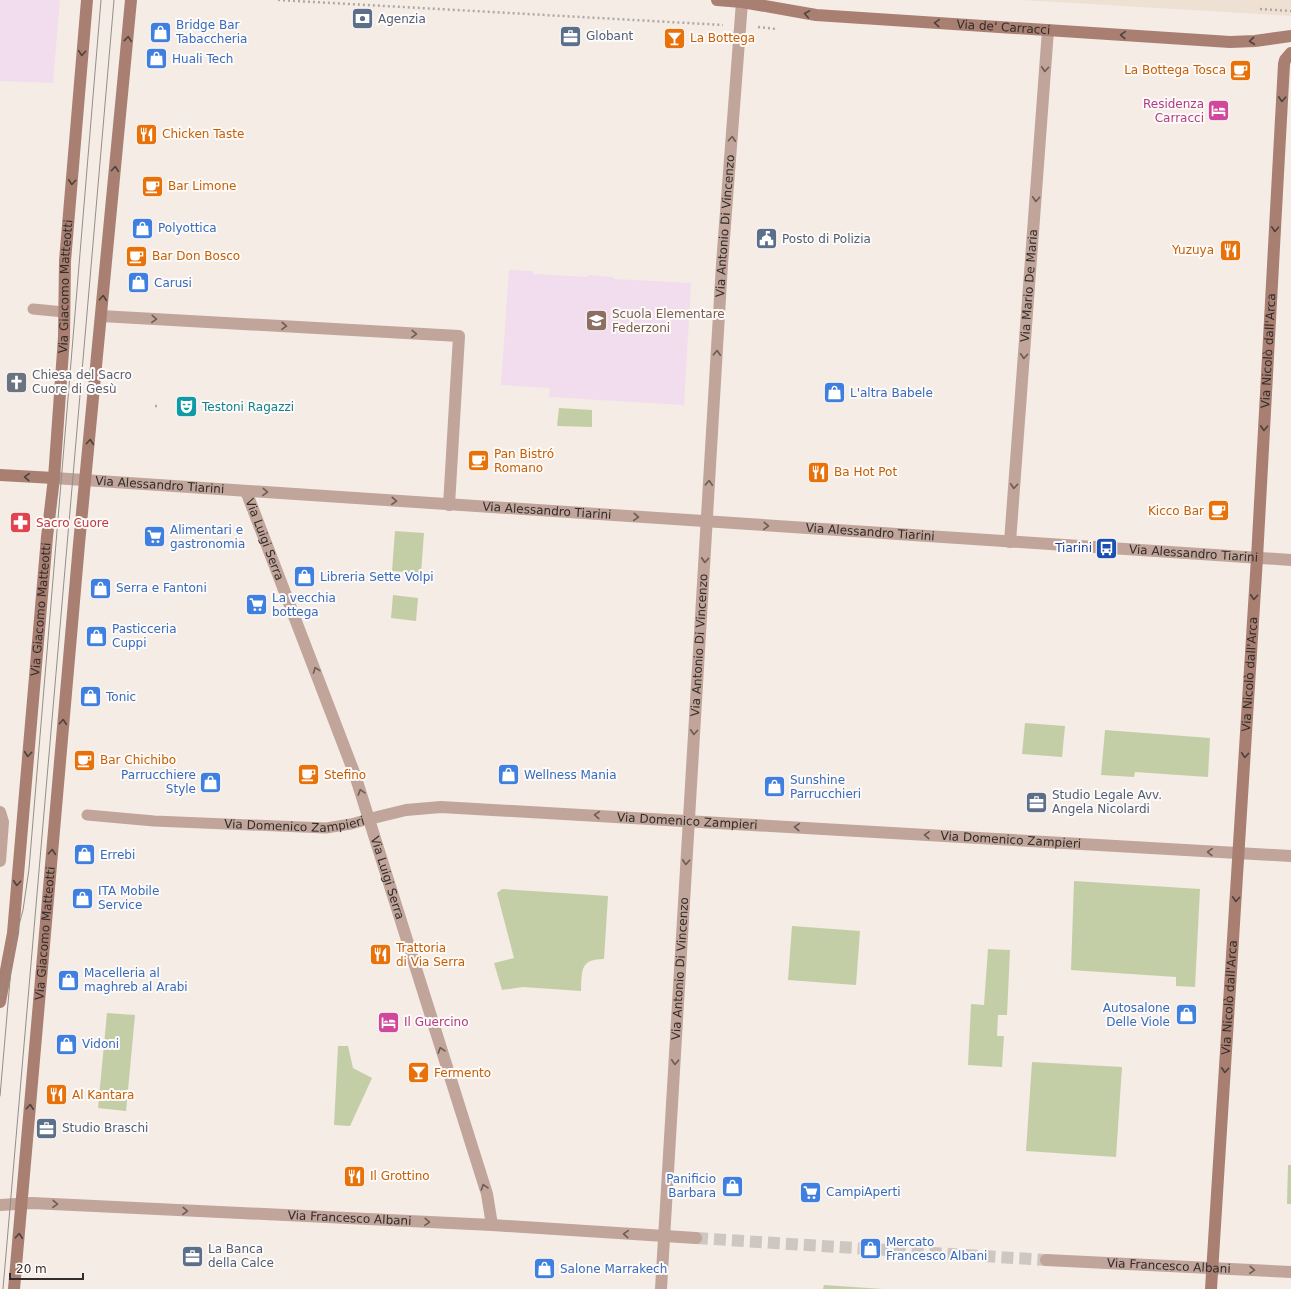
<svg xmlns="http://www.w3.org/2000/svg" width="1291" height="1289" font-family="'DejaVu Sans',sans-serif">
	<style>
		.built { fill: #efe0d4 }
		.education { fill: #f1dded }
		.green { fill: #c4cea6 }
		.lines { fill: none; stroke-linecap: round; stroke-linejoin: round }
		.street-tunnel { stroke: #cec6c0; stroke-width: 12; stroke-dasharray: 12 6; stroke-linecap: butt }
		.path { stroke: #afa8a3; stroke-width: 2.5; stroke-dasharray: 2 3; stroke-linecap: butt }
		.lane { stroke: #c1a49a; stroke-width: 11 }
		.street { stroke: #c1a49a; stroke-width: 12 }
		.secondary { stroke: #a97f72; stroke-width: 12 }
		.tram { stroke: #948e89; stroke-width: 1 }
		.oneway { stroke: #4e423c }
		.oneway2 { stroke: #6a5d57 }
		.labels { text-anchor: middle; stroke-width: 4; stroke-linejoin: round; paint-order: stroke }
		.service-label { font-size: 12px; fill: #4e5e75; stroke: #fefaf8; text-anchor: start }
		.shop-label { font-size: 12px; fill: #366cbe; stroke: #fefaf8; text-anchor: start }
		.street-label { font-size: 12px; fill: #302d2a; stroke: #fefaf8 }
		.food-label { font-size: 12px; fill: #c56008; stroke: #fefaf8; text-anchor: start }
		.hotel-label { font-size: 12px; fill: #b23c85; stroke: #fefaf8; text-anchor: end }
		.education-label { font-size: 12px; fill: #785e54; stroke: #fefaf8; text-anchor: start }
		.worship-label { font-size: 12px; fill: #5b616d; stroke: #fefaf8; text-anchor: start }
		.culture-label { font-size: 12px; fill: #0d838f; stroke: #fefaf8; text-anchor: start }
		.health-label { font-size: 12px; fill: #be3a42; stroke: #fefaf8; text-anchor: start }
		.transit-label { font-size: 12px; fill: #164399; stroke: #fefaf8; text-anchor: end }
	</style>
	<rect width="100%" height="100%" fill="#f5ece5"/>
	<path class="built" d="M1022,0h269v16z"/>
	<g class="education">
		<path d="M0,0h60l-7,83 -53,-2z"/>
		<path d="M509,270l24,1v3l54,3 1,-2 25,2 1,2 77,4 -7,122 -135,-8 1,-9 -49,-3z"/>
	</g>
	<g class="green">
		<path d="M559,408l33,2v17l-35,-1z"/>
		<path d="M395,531l29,2 -3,40 -29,-2z"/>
		<path d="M393,595l25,3 -2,23 -25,-3z"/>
		<path d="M1025,723l40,3 -3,31 -40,-3z"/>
		<path d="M1105,730l105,8 -2,39 -73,-5 -1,5 -33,-2z"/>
		<path d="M1074,881l126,8 -5,98 -19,-1v-9l-105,-7z"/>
		<path d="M502,889l106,7 -4,63c-24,0 -22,11 -23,32l-58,-4 -21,3 -8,-27 20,-5 -17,-65z"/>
		<path d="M792,926l68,5 -4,54 -68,-5z"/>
		<path d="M988,949l22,1 -3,65h-9l-1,21h7l-2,31 -34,-2 3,-61 13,1z"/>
		<path d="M107,1013l28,2 -9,96 -28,-3z"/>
		<path d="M338,1046h10l5,22 19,10 -22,48 -16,-1z"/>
		<path d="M1032,1062l90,5 -6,90 -90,-6z"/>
		<path d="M1288,1165h3v39h-4z"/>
		<path d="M824,1285l59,4h-60z"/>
	</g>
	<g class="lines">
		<path class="street-tunnel" d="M696,1238l350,22"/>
		<g class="path">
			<path d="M278,0l445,25"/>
			<path d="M1260,9l31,2"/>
			<path d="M758,27l18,2"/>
			<path d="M155,406h5"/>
		</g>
		<g class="lane">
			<path d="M33,309l31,3"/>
			<path id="s1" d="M87,815l67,6 172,7 25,-4 18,-5"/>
		</g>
		<g class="street">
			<path d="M101,316l358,20 -10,169"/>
			<path id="s2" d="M54,478l1237,82"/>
			<path id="s3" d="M246,491l109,284 132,419 5,31"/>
			<path id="s4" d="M1010,542l38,-512"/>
			<path d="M0,812l3,10 -3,39"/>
			<path id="s5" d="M369,819l37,-9 35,-3 850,49"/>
			<path id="s6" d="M0,1205l32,-2 460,22 204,13"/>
			<path id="s7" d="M1046,1260l245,12"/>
			<path id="s8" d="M661,1289l61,-1025 20,-262"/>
		</g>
		<g class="secondary">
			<path id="s9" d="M717,0l25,2 74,13 414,27 25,-1 36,-5"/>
			<path d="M0,475l54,3"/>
			<path id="s10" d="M0,1002l13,-69 34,-396 7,-59 10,-141 1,-76 22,-261"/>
			<path id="s11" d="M14,1289l65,-745 52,-544"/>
			<path id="s12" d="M1211,1289l46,-731 27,-494 1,-4 6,-7"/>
		</g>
		<g class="tram">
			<path d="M0,996l23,-86 6,-41 72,-869"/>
			<path d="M0,1096l11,-127"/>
			<path d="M3,1289l111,-1289"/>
		</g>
	</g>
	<defs><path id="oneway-chevron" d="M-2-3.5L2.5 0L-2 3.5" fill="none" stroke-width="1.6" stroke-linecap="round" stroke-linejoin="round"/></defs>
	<g class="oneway">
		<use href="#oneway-chevron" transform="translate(807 14) rotate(-170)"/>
		<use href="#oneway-chevron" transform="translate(937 23) rotate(-176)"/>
		<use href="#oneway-chevron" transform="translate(1123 35) rotate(-176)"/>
		<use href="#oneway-chevron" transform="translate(128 39) rotate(-84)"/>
		<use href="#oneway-chevron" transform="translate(1252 41) rotate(174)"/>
		<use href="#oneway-chevron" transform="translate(82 53) rotate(95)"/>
		<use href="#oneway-chevron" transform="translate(1282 99) rotate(93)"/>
		<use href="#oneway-chevron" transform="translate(115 169) rotate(-85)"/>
		<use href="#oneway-chevron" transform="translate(72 182) rotate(95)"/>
		<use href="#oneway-chevron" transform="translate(1275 229) rotate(93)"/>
		<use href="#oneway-chevron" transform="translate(103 298) rotate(-85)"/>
		<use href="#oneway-chevron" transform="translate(1264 428) rotate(93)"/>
		<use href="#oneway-chevron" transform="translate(90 442) rotate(-85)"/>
		<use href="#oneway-chevron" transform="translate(27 477) rotate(-176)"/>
		<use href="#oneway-chevron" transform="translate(1254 597) rotate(94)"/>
		<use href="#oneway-chevron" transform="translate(63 722) rotate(-85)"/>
		<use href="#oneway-chevron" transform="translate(28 754) rotate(95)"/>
		<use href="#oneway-chevron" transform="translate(1245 755) rotate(94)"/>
		<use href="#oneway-chevron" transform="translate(52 852) rotate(-85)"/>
		<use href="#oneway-chevron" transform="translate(17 883) rotate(95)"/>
		<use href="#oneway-chevron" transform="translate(1236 899) rotate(94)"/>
		<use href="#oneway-chevron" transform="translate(1225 1070) rotate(94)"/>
		<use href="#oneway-chevron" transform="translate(30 1107) rotate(-85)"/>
		<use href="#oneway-chevron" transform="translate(19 1236) rotate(-85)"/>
	</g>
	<g class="oneway2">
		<use href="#oneway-chevron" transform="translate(1045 69) rotate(94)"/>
		<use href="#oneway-chevron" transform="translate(732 139) rotate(-86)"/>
		<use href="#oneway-chevron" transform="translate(1036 199) rotate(94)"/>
		<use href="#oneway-chevron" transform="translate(154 319) rotate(3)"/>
		<use href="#oneway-chevron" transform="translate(284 326) rotate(3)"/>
		<use href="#oneway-chevron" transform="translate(414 334) rotate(3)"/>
		<use href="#oneway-chevron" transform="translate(717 353) rotate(-87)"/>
		<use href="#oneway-chevron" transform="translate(1024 356) rotate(94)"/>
		<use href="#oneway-chevron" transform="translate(709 483) rotate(-87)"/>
		<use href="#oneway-chevron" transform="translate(1014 486) rotate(94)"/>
		<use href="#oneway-chevron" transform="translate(265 492) rotate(4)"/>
		<use href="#oneway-chevron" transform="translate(394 501) rotate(4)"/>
		<use href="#oneway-chevron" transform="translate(636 517) rotate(4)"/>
		<use href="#oneway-chevron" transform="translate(766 526) rotate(4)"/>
		<use href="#oneway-chevron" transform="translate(705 560) rotate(94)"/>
		<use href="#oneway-chevron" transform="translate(316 670) rotate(-111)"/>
		<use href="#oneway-chevron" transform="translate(694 732) rotate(94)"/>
		<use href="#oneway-chevron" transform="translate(361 792) rotate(-107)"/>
		<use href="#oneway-chevron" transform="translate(597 815) rotate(-177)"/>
		<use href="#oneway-chevron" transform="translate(797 827) rotate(-176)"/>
		<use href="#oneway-chevron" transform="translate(927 835) rotate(-176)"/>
		<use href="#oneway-chevron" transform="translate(1210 852) rotate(-177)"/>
		<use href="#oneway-chevron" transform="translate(686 862) rotate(93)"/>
		<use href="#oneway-chevron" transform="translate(441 1050) rotate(-108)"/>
		<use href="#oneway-chevron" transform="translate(675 1062) rotate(93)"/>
		<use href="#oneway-chevron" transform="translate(484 1187) rotate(-108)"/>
		<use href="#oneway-chevron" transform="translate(55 1204) rotate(3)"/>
		<use href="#oneway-chevron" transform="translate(185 1211) rotate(3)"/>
		<use href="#oneway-chevron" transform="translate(427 1222) rotate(3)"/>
		<use href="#oneway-chevron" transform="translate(626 1234) rotate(-176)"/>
		<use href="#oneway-chevron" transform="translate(1252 1270) rotate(3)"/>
	</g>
	<defs>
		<symbol id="bank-square" viewBox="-11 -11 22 22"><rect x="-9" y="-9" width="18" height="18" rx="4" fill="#5c6f8a" stroke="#fefaf8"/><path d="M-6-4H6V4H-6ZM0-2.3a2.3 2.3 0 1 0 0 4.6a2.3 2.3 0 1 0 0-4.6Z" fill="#fff"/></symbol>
		<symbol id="shop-square" viewBox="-11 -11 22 22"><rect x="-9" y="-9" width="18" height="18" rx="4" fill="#3f7fe0" stroke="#fefaf8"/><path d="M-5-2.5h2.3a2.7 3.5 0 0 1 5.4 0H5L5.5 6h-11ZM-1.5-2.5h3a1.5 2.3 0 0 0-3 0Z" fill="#fff"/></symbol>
		<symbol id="office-square" viewBox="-11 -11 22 22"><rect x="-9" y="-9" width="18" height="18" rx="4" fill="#5c6f8a" stroke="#fefaf8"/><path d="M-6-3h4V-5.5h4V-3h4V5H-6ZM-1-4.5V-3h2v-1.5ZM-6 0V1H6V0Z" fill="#fff"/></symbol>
		<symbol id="bar-square" viewBox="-11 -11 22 22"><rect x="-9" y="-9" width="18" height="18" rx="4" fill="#e8710a" stroke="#fefaf8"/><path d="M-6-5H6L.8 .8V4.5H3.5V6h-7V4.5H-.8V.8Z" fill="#fff"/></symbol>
		<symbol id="cafe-square" viewBox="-11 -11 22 22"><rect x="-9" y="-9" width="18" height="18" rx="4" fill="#e8710a" stroke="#fefaf8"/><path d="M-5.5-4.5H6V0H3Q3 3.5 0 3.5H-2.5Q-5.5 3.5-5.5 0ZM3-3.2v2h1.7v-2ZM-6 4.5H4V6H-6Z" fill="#fff"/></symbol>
		<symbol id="hotel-square" viewBox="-11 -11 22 22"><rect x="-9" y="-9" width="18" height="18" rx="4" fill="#d1479c" stroke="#fefaf8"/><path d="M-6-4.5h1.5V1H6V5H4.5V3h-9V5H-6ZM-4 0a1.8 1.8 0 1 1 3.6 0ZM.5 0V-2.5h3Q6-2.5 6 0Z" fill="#fff"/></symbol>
		<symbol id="restaurant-square" viewBox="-11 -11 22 22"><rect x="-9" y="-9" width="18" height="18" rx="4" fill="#e8710a" stroke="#fefaf8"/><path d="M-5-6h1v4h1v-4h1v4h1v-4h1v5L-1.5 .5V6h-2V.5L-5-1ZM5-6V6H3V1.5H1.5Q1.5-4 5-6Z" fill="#fff"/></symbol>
		<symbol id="civic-square" viewBox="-11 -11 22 22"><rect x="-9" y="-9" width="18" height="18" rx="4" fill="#5c6f8a" stroke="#fefaf8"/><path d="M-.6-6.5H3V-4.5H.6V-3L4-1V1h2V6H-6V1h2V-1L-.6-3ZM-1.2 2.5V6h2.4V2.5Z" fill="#fff"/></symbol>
		<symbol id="school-square" viewBox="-11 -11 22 22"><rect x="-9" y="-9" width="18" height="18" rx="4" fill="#8d6e63" stroke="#fefaf8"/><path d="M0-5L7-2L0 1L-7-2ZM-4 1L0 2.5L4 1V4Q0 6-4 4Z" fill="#fff"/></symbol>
		<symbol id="church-square" viewBox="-11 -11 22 22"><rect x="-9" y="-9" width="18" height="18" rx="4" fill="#6b7280" stroke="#fefaf8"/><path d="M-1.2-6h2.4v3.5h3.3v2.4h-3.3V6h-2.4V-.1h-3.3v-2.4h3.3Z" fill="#fff"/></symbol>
		<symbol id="theatre-square" viewBox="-11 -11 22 22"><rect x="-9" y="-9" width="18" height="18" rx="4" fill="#0f9aa8" stroke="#fefaf8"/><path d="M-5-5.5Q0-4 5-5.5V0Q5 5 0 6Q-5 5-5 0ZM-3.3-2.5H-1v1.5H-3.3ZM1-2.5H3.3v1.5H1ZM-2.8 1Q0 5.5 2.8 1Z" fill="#fff"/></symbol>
		<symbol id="pharmacy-square" viewBox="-11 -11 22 22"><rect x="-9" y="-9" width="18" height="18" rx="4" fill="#e0444e" stroke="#fefaf8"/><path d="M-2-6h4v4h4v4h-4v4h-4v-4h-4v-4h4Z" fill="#fff"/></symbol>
		<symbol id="supermarket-square" viewBox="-11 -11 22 22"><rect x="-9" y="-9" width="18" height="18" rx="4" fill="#3f7fe0" stroke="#fefaf8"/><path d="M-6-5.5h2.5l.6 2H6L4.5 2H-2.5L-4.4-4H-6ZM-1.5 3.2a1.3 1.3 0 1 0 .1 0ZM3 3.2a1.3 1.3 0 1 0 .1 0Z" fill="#fff"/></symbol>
		<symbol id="bus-square" viewBox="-11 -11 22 22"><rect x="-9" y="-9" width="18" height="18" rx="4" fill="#1a4fb4" stroke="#fefaf8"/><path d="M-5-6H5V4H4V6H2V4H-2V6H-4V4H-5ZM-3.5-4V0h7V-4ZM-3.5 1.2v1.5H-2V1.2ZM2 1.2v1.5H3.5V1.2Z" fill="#fff"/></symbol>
	</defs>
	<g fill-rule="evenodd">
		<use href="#bank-square" x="350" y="6" width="25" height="25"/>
		<use href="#shop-square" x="148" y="20" width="25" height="25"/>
		<use href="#office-square" x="558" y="24" width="25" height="25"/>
		<use href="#bar-square" x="662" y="26" width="25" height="25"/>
		<use href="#shop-square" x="144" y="46" width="25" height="25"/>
		<use href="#cafe-square" x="1228" y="58" width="25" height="25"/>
		<use href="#hotel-square" x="1206" y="98" width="25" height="25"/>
		<use href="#restaurant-square" x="134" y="122" width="25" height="25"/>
		<use href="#cafe-square" x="140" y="174" width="25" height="25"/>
		<use href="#shop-square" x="130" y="216" width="25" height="25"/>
		<use href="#civic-square" x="754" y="226" width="25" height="25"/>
		<use href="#restaurant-square" x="1218" y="238" width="25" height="25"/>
		<use href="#cafe-square" x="124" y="244" width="25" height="25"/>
		<use href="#shop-square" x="126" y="270" width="25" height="25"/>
		<use href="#school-square" x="584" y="308" width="25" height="25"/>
		<use href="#church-square" x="4" y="370" width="25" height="25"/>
		<use href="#shop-square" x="822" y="380" width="25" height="25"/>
		<use href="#theatre-square" x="174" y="394" width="25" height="25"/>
		<use href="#cafe-square" x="466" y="448" width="25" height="25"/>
		<use href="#restaurant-square" x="806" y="460" width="25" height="25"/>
		<use href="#cafe-square" x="1206" y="498" width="25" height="25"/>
		<use href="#pharmacy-square" x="8" y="510" width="25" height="25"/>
		<use href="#supermarket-square" x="142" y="524" width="25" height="25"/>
		<use href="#bus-square" x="1094" y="536" width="25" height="25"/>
		<use href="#shop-square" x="292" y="564" width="25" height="25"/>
		<use href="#shop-square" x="88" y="576" width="25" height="25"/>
		<use href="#supermarket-square" x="244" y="592" width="25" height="25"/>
		<use href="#shop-square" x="84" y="624" width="25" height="25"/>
		<use href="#shop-square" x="78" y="684" width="25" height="25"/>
		<use href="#cafe-square" x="72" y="748" width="25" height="25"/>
		<use href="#cafe-square" x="296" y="762" width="25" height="25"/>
		<use href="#shop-square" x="496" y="762" width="25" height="25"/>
		<use href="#shop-square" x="198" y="770" width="25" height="25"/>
		<use href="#shop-square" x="762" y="774" width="25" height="25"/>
		<use href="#office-square" x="1024" y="790" width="25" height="25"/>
		<use href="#shop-square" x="72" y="842" width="25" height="25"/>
		<use href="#shop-square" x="70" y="886" width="25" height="25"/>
		<use href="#restaurant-square" x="368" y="942" width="25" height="25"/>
		<use href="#shop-square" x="56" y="968" width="25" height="25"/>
		<use href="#shop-square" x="1174" y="1002" width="25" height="25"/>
		<use href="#hotel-square" x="376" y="1010" width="25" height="25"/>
		<use href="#shop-square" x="54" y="1032" width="25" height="25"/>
		<use href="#bar-square" x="406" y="1060" width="25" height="25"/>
		<use href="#restaurant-square" x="44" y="1082" width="25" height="25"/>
		<use href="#office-square" x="34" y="1116" width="25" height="25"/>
		<use href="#restaurant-square" x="342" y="1164" width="25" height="25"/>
		<use href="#shop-square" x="720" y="1174" width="25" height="25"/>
		<use href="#supermarket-square" x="798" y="1180" width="25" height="25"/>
		<use href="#shop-square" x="858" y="1236" width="25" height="25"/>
		<use href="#office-square" x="180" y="1244" width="25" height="25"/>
		<use href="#shop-square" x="532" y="1256" width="25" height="25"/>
	</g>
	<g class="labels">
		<g class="service-label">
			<text x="378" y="23">Agenzia</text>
			<text x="586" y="40">Globant</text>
			<text x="782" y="243">Posto di Polizia</text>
			<text x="1052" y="799">Studio Legale Avv.<tspan x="1052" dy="14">Angela Nicolardi</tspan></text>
			<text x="62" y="1132">Studio Braschi</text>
			<text x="208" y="1253">La Banca<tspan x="208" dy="14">della Calce</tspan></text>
		</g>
		<g class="shop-label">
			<text x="176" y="29">Bridge Bar<tspan x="176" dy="14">Tabaccheria</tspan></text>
			<text x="172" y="63">Huali Tech</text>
			<text x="158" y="232">Polyottica</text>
			<text x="154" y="287">Carusi</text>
			<text x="850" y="397">L'altra Babele</text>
			<text x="170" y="534">Alimentari e<tspan x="170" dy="14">gastronomia</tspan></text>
			<text x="320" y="581">Libreria Sette Volpi</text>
			<text x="116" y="592">Serra e Fantoni</text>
			<text x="272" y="602">La vecchia<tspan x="272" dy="14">bottega</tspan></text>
			<text x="112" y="633">Pasticceria<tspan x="112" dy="14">Cuppi</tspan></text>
			<text x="106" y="701">Tonic</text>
			<text x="196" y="779" text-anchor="end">Parrucchiere<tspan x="196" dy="14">Style</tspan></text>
			<text x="524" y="779">Wellness Mania</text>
			<text x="790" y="784">Sunshine<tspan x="790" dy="14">Parrucchieri</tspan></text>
			<text x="100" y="859">Errebi</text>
			<text x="98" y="895">ITA Mobile<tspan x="98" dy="14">Service</tspan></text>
			<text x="84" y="977">Macelleria al<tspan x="84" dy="14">maghreb al Arabi</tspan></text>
			<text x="1170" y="1012" text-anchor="end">Autosalone<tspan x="1170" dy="14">Delle Viole</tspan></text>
			<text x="82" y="1048">Vidoni</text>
			<text x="716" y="1183" text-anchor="end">Panificio<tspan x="716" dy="14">Barbara</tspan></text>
			<text x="826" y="1196">CampiAperti</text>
			<text x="886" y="1246">Mercato<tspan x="886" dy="14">Francesco Albani</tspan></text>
			<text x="560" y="1273">Salone Marrakech</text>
		</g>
		<g class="street-label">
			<text dy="4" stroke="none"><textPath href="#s9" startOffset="288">Via de' Carracci</textPath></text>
			<text dy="4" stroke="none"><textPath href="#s8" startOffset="1065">Via Antonio Di Vincenzo</textPath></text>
			<text dy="4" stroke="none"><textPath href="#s10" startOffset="719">Via Giacomo Matteotti</textPath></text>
			<text dy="4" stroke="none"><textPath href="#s4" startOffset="257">Via Mario De Maria</textPath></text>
			<text dy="4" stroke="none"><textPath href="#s12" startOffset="940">Via Nicolò dall'Arca</textPath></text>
			<text dy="4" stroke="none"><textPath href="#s2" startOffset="106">Via Alessandro Tiarini</textPath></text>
			<text dy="4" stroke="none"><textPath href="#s2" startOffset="494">Via Alessandro Tiarini</textPath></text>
			<text dy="4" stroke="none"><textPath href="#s2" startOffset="818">Via Alessandro Tiarini</textPath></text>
			<text dy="4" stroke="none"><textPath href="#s3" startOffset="52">Via Luigi Serra</textPath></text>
			<text dy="4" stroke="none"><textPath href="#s2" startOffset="1142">Via Alessandro Tiarini</textPath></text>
			<text dy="4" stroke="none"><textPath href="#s10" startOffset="395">Via Giacomo Matteotti</textPath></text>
			<text dy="4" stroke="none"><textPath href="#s8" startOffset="645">Via Antonio Di Vincenzo</textPath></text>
			<text dy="4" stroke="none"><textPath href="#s12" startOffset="616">Via Nicolò dall'Arca</textPath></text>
			<text dy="4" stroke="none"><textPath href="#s5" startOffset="320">Via Domenico Zampieri</textPath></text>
			<text dy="4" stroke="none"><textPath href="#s1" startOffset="208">Via Domenico Zampieri</textPath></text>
			<text dy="4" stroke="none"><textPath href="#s5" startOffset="644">Via Domenico Zampieri</textPath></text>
			<text dy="4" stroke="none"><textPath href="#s3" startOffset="412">Via Luigi Serra</textPath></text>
			<text dy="4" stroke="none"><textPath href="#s11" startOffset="357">Via Giacomo Matteotti</textPath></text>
			<text dy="4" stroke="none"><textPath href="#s8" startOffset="321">Via Antonio Di Vincenzo</textPath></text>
			<text dy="4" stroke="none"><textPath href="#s12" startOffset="292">Via Nicolò dall'Arca</textPath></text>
			<text dy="4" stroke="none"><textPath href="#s6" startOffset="350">Via Francesco Albani</textPath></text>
			<text dy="4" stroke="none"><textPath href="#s7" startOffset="123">Via Francesco Albani</textPath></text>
		</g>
		<g class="food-label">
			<text x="690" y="42">La Bottega</text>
			<text x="1226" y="74" text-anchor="end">La Bottega Tosca</text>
			<text x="162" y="138">Chicken Taste</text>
			<text x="168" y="190">Bar Limone</text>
			<text x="1214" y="254" text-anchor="end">Yuzuya</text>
			<text x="152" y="260">Bar Don Bosco</text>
			<text x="494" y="458">Pan Bistró<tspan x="494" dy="14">Romano</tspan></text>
			<text x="834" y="476">Ba Hot Pot</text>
			<text x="1204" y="515" text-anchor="end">Kicco Bar</text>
			<text x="100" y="764">Bar Chichibo</text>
			<text x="324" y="779">Stefino</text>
			<text x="396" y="952">Trattoria<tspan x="396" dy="14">di Via Serra</tspan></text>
			<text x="434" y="1077">Fermento</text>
			<text x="72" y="1099">Al Kantara</text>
			<text x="370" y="1180">Il Grottino</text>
		</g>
		<g class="hotel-label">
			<text x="1204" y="108">Residenza<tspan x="1204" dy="14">Carracci</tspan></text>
			<text x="404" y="1026" text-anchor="start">Il Guercino</text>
		</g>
		<g class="education-label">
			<text x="612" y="318">Scuola Elementare<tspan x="612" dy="14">Federzoni</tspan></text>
		</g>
		<g class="worship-label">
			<text x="32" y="379">Chiesa del Sacro<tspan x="32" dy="14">Cuore di Gesù</tspan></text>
		</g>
		<g class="culture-label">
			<text x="202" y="411">Testoni Ragazzi</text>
		</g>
		<g class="health-label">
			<text x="36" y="527">Sacro Cuore</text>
		</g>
		<g class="transit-label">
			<text x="1092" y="552">Tiarini</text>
		</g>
	</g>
	<path d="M10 1273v6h73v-6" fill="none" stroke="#302d2a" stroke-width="2"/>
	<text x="16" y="1273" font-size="12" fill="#302d2a" stroke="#fefaf8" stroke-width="3" paint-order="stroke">20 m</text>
</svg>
